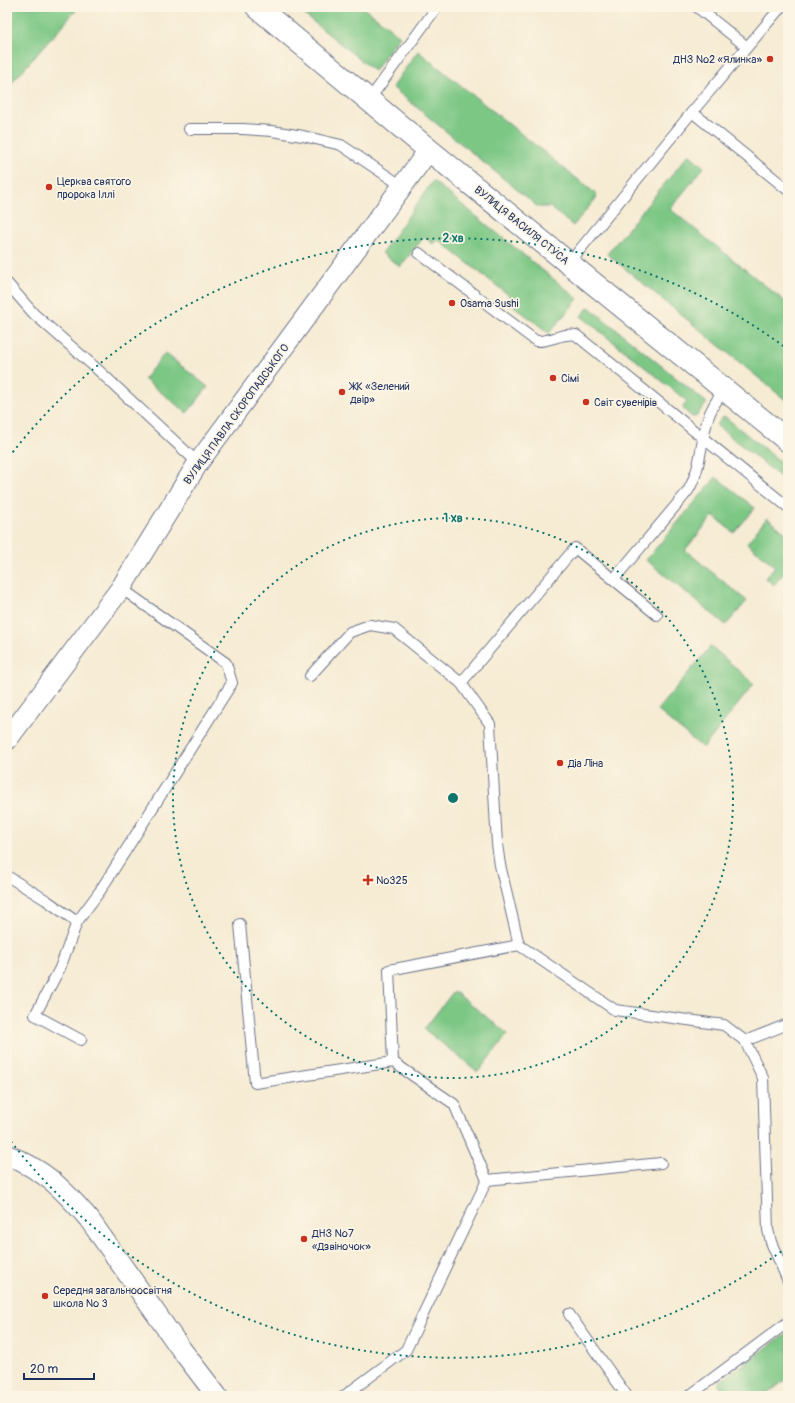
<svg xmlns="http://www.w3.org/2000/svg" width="795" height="1403" font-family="Pangolin,sans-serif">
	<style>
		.green { fill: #7dc785; stroke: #4c7b72 }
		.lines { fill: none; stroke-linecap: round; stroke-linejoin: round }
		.service-casing { stroke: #687187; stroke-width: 12 }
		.minor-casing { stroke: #687187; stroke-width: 22 }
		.tertiary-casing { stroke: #687187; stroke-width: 24 }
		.service { stroke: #fff; stroke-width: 10 }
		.minor { stroke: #fff; stroke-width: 20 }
		.tertiary { stroke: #fff; stroke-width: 22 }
		.ring { fill: none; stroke: #0f766e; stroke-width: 2; stroke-dasharray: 2 4 }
		.poi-dot { fill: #c8321e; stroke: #fcf5e5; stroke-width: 1.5 }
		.labels { text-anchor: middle; stroke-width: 3.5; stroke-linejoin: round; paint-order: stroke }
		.poi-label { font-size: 11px; fill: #1b2f5e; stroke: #fcf5e5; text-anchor: start }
		.street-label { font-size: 11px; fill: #1b2f5e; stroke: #fcf5e5 }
		.centre { fill: #0f766e; stroke: #fcf5e5; stroke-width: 2 }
		.ring-label { font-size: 12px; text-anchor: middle; font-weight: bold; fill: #0f766e; stroke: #fcf5e5; stroke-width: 3.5; stroke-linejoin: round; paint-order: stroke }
	</style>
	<rect width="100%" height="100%" fill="#fcf5e5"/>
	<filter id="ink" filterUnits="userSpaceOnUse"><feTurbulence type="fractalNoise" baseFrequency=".025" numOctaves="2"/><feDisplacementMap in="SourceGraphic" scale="8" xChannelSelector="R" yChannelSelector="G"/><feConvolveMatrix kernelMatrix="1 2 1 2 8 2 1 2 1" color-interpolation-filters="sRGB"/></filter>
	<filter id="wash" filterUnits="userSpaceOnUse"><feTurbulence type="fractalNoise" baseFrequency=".012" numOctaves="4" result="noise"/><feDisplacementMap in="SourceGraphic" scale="16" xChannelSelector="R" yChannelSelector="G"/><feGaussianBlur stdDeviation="0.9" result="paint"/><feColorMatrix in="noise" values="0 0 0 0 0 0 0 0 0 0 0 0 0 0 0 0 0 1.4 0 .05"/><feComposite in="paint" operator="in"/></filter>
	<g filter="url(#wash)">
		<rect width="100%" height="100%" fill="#f6ebd3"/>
		<g class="green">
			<path d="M7,7h72l-72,81z"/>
			<path d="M295,7h68l37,29 -26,35z"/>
			<path d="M418,51l178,143 1,3 -24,29 -23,-19h-12l-146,-120z"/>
			<path d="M689,154l15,13 -34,42 118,95v98l-181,-148z"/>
			<path d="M433,181l145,118 -29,34 -38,-29v-7l-74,-58 -4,5 -9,-7 -24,30 -18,-14z"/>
			<path d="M589,307l118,96 -12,14h-3l-8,-7 -1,-3 4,-6 -106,-85z"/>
			<path d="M165,353l43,34 -21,26 -43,-34z"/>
			<path d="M724,416l64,52v15l-72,-58z"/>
			<path d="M716,477l39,31 -21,25 -21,-17 -28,34 62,51 -21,24 -80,-65z"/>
			<path d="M767,518l21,17v33l-14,17 -9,-7 10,-12 -28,-23z"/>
			<path d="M711,646l43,38 -51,64 -46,-38z"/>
			<path d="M454,991l54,43 -30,38 -54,-43z"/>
			<path d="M788,1332v46l-24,18h-36l-10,-13z"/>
		</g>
	</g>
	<g filter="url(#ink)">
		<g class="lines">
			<defs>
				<g id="service">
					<path d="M697,7l50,40"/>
					<path d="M369,100l68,-93"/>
					<path d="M692,112l96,78"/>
					<path d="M189,129h54l29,2 31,5 38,9 61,41"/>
					<path d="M419,253l117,88c14,1 27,-9 40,-6l212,172"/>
					<path d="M569,263l123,-151 89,-105"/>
					<path d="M7,283l27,31 63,55 101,94"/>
					<path d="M614,579l74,-88c13,-22 12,-45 19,-69 3,-13 10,-22 18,-33"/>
					<path d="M657,615l-82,-67 -114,135 29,41 7,120 3,21 19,80 96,65 109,15 21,16 18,37 5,152 3,12 17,39"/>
					<path d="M310,676l40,-44 20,-7 24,4 67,54"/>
					<path d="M7,876l39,24 31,22 23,-31 132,-208 -6,-20 -105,-75"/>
					<path d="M77,922l-17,46 -25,47 46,25"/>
					<path d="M240,924l15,159 138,-21 61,42 33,76 -81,170 -62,46"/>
					<path d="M745,1041l43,-17"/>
					<path d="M393,1062l-4,-92 130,-25"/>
					<path d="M487,1180l174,-17"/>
					<path d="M569,1314l58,82"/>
					<path d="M689,1396l99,-74"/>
				</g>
				<g id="minor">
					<path d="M7,740l114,-152 77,-125 231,-313"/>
					<path d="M7,1155c38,15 56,34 82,64l92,130 36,47"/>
				</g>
				<path id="tertiary" d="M257,7l172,143 359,291"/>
			</defs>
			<use href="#service" class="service-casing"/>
			<use href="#minor" class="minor-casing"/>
			<use href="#tertiary" class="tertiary-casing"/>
			<use href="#service" class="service"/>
			<use href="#minor" class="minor"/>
			<use href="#tertiary" class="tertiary"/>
		</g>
	</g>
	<g class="ring">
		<circle cx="453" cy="798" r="280"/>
		<path d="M786 1248A560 560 0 0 1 9 1139M9 457A560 560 0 0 1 786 348"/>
	</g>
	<g class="poi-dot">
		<circle cx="770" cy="59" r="4"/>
		<circle cx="49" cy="187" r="4"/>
		<circle cx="452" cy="303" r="4"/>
		<circle cx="553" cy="378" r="4"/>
		<circle cx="342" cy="392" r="4"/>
		<circle cx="586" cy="402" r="4"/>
		<circle cx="560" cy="763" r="4"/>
		<path d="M366 874h4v4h4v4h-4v4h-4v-4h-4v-4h4z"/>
		<circle cx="304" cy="1239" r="4"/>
		<circle cx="45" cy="1296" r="4"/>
	</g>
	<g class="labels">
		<g class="poi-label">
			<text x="762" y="63" text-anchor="end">ДНЗ №2 «Ялинка»</text>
			<text x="57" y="185">Церква святого<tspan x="57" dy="13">пророка Іллі</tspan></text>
			<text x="460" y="307">Osama Sushi</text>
			<text x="561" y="382">Сімі</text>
			<text x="350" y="390">ЖК «Зелений<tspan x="350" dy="13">двір»</tspan></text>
			<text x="594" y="406">Світ сувенірів</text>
			<text x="568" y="767">Діа Ліна</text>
			<text x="376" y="884">№325</text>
			<text x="312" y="1237">ДНЗ №7<tspan x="312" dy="13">«Дзвіночок»</tspan></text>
			<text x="53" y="1294">Середня загальноосвітня<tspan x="53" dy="13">школа № 3</tspan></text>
		</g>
		<g class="street-label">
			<text transform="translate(522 225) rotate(39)" y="4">ВУЛИЦЯ ВАСИЛЯ СТУСА</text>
			<text transform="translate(236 414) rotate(-54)" y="4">ВУЛИЦЯ ПАВЛА СКОРОПАДСЬКОГО</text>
		</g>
	</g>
	<circle cx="453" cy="798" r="6" class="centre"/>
	<g class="ring-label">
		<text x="453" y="242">2 хв</text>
		<text x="453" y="522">1 хв</text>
	</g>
	<rect width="795" height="1403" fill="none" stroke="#fcf5e5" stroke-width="24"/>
	<path d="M24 1373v6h70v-6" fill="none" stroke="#1b2f5e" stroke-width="2"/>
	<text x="30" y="1373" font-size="12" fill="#1b2f5e" stroke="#fcf5e5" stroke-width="3" paint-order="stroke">20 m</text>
</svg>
